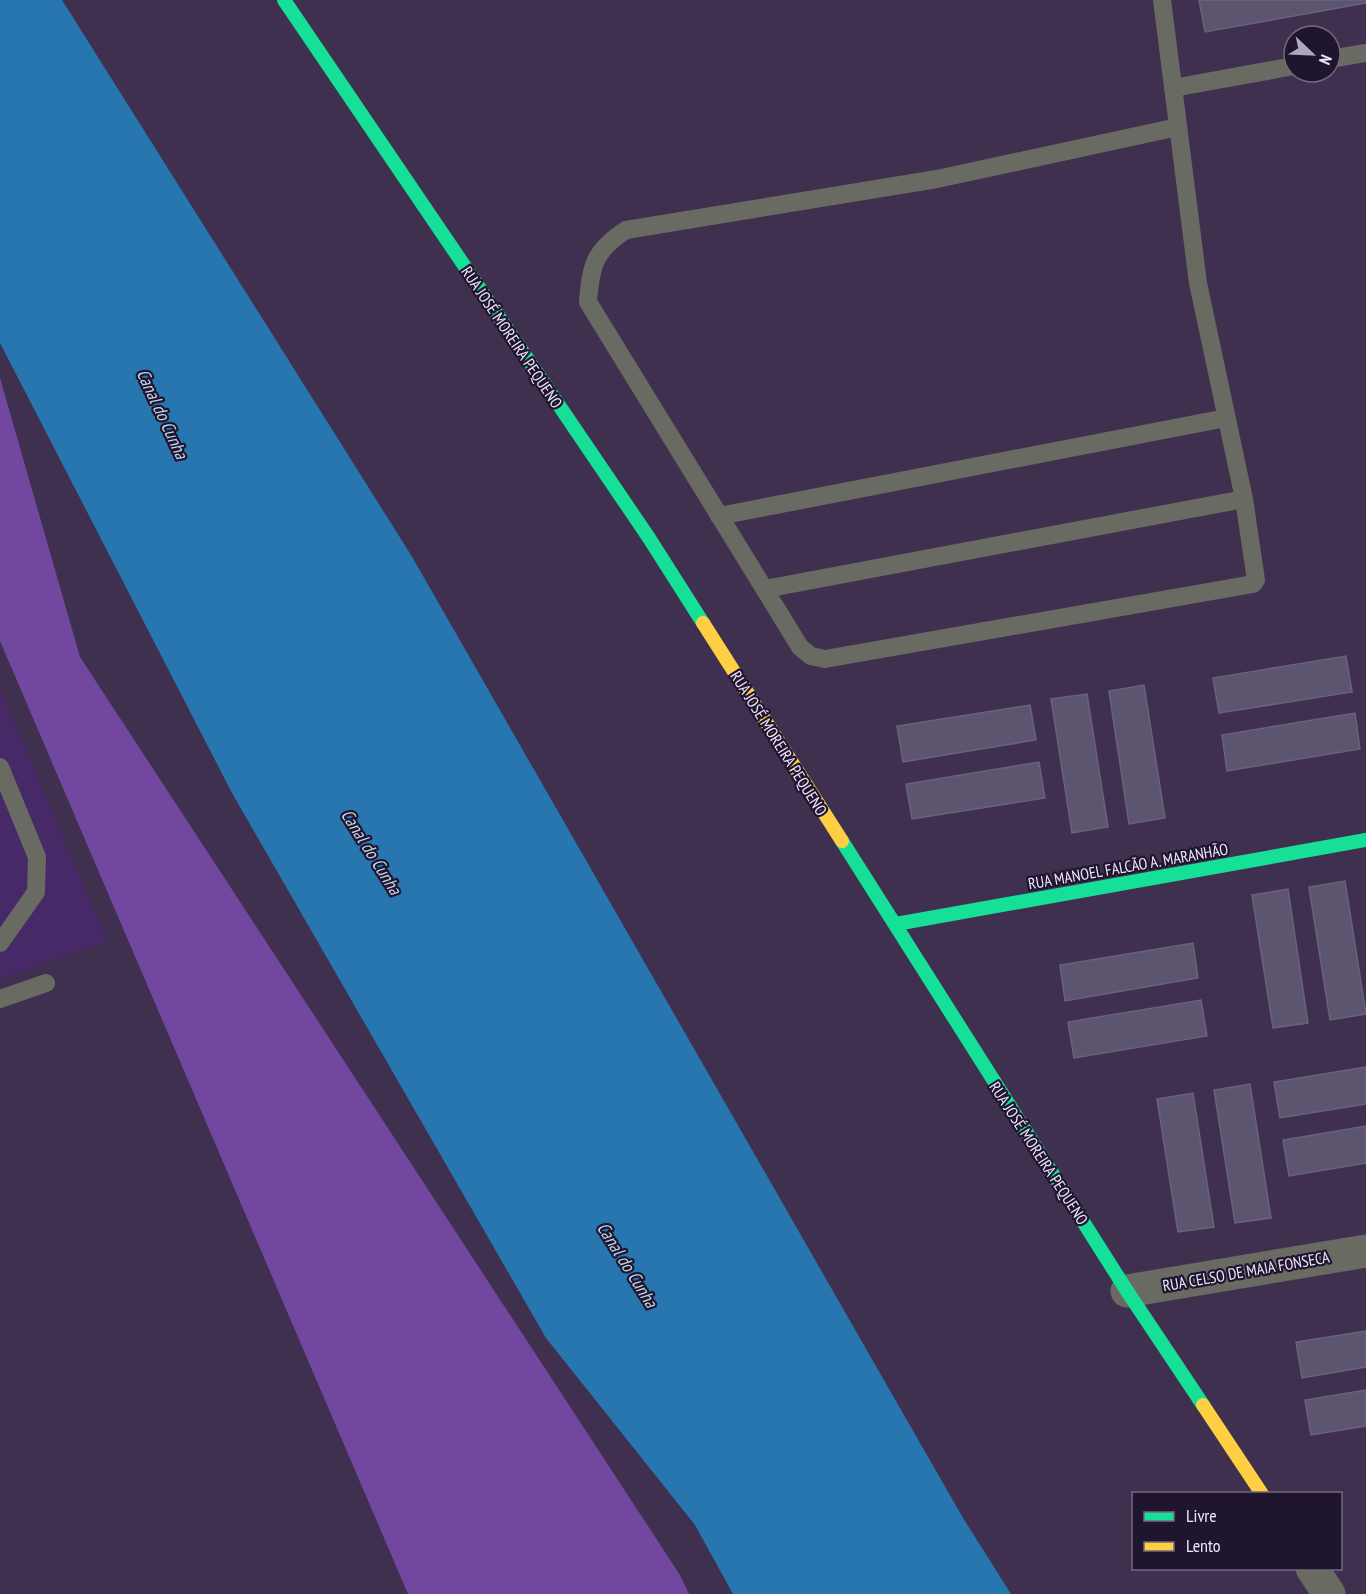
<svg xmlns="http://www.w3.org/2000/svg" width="1366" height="1594" font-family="'PT Sans Narrow',sans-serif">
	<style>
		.built { fill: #462966 }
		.forest { fill: #7147a0 }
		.water { fill: #2776af }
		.building { fill: #5d5570; stroke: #69627d; stroke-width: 1.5 }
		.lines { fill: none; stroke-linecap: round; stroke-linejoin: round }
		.lane { stroke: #696b62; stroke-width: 18 }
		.street { stroke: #696b62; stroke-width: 33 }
		.fast { stroke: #16e098; stroke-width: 14 }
		.slow { stroke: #ffcf43; stroke-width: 14 }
		.labels { text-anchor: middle; stroke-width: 4.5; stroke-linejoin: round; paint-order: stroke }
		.street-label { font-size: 16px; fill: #eee6fc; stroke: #20152f }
		.water-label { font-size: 18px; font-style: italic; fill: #c1d9ec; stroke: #20152f }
	</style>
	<rect width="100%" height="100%" fill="#403050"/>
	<path class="built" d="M0,688l107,253 -107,38z"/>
	<path class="forest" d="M0,378l80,279 600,918 9,19h-281l-408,-953z"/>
	<path class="water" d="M0,0h62l349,555 552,963 48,76h-278l-38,-69 -149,-187 -314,-545 -232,-450z"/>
	<g class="building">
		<path d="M1199,0h167v3l-161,29z"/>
		<path d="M1346,656l6,36 -133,21 -6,-35z"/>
		<path d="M1144,685l21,133 -36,6 -20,-133z"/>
		<path d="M1087,694l21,133 -36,6 -21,-134z"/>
		<path d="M1030,705l6,35 -133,22 -6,-36z"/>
		<path d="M1355,713l5,36 -133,22 -5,-36z"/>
		<path d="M1039,762l6,36 -133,21 -6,-35z"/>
		<path d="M1345,881l21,133 -36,6 -21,-133z"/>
		<path d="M1288,889l20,134 -35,5 -21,-133z"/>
		<path d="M1193,943l5,35 -133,23 -5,-36z"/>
		<path d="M1201,1000l6,36 -133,22 -6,-36z"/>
		<path d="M1366,1067v37l-86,14 -6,-36z"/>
		<path d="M1250,1084l21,134 -36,5 -21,-133z"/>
		<path d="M1193,1093l21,134 -36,5 -21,-133z"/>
		<path d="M1366,1126v37l-77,13 -6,-36z"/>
		<path d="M1366,1331v36l-64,11 -6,-36z"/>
		<path d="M1366,1390v36l-55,9 -6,-35z"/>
	</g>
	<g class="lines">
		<g class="lane">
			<path d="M1162,0l36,283 46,216 12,81 -3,4 -428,75 -14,-3 -11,-9 -212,-345c3,-37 6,-51 38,-72l311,-51 241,-52"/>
			<path d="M1330,59l36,-6"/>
			<path d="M1173,88l121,-22"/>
			<path d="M719,516l507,-98"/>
			<path d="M765,589l479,-90"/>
			<path d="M0,767l37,90 -1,35 -36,51"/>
			<path d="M0,999l46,-16"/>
		</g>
		<g class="street">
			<path d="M1127,1291l239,-40"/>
			<path d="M1312,1568l17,26"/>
		</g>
		<g class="fast">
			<path d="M284,0l365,538 54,85"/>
			<path d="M842,841l285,450 76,114"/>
			<path d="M896,924l470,-84"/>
		</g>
		<g class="slow">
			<path d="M703,623l139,218"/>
			<path d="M1203,1405l59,89"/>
		</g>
	</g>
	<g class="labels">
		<g class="street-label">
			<text transform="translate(512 337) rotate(56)" y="6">RUA JOSÉ MOREIRA PEQUENO</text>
			<text transform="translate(779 743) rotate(58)" y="6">RUA JOSÉ MOREIRA PEQUENO</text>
			<text transform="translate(1128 866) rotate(-10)" y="6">RUA MANOEL FALCÃO A. MARANHÃO</text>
			<text transform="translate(1039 1153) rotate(57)" y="6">RUA JOSÉ MOREIRA PEQUENO</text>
			<text transform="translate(1246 1271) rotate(-10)" y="6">RUA CELSO DE MAIA FONSECA</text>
		</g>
		<g class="water-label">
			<text transform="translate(162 414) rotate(65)" y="6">Canal do Cunha</text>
			<text transform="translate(371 852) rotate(58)" y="6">Canal do Cunha</text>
			<text transform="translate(627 1265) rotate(58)" y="6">Canal do Cunha</text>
		</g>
	</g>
	<rect x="1132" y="1492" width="210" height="78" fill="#20152f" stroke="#726981" stroke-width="1.5"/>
	<rect x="1144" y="1512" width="30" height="9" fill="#16e098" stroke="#726981" stroke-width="1.5"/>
	<text x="1186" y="1522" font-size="18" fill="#eee6fc">Livre</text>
	<rect x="1144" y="1542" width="30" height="9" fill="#ffcf43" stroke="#726981" stroke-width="1.5"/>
	<text x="1186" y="1552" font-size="18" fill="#eee6fc">Lento</text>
	<g transform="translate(1312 54) rotate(113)"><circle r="28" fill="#20152f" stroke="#726981" stroke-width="1.5"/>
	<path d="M0-4.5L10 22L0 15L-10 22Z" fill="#b1a6c0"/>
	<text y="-9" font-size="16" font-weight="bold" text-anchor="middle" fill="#eee6fc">N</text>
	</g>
</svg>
